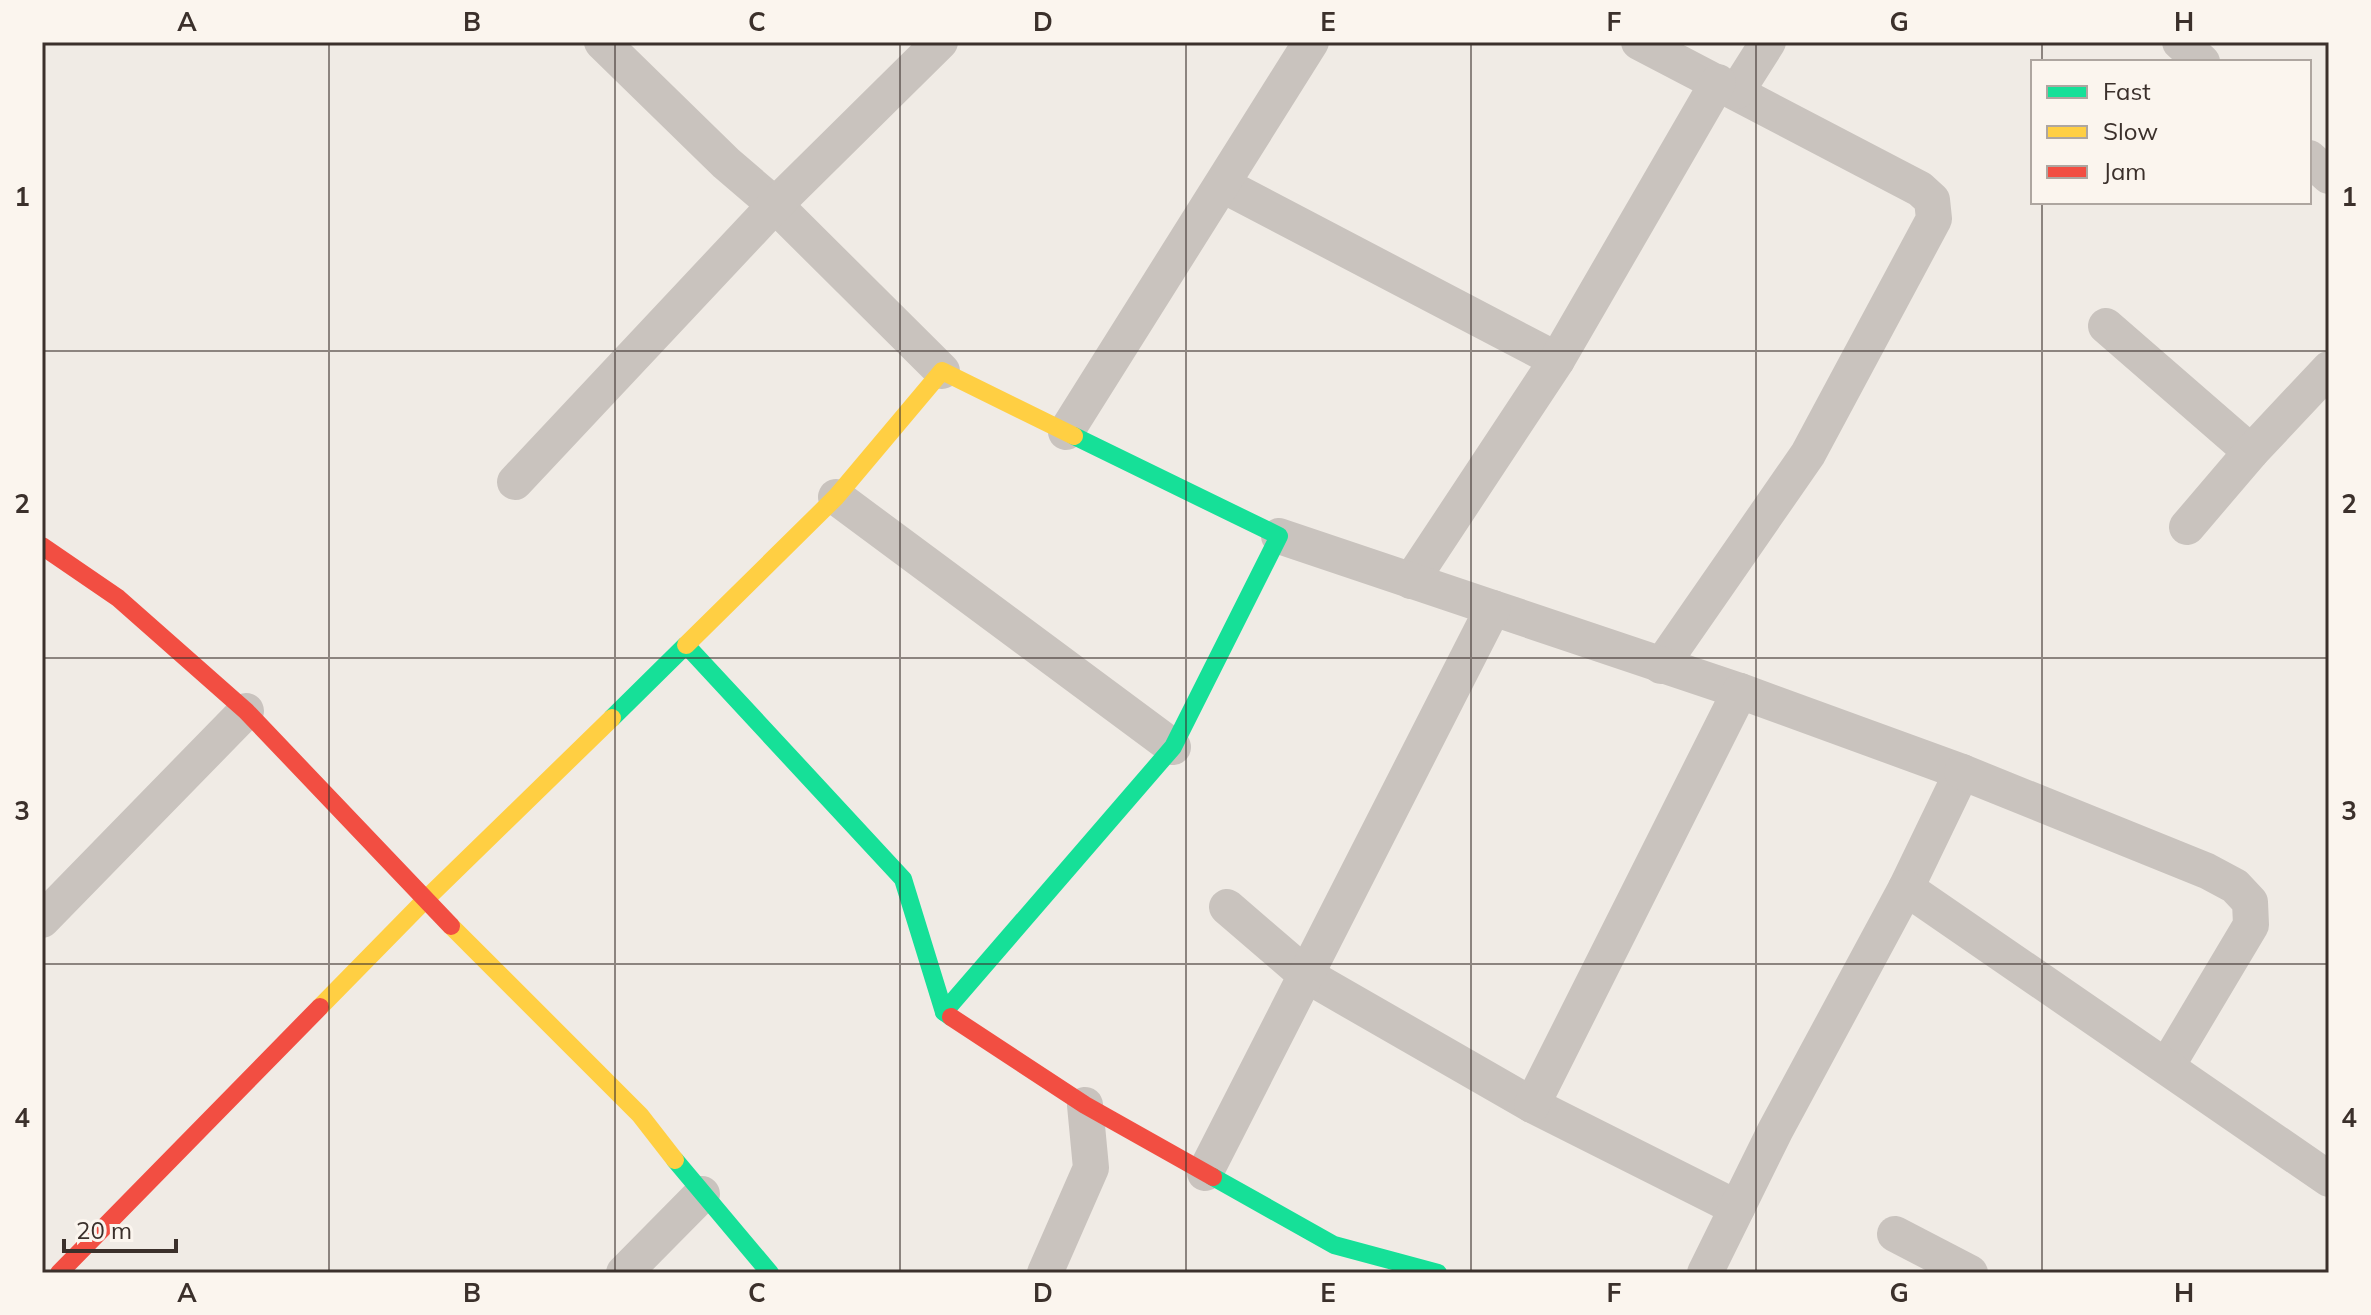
<svg xmlns="http://www.w3.org/2000/svg" width="2371" height="1315" font-family="Mulish,sans-serif">
	<style>
		.lines { fill: none; stroke-linecap: round; stroke-linejoin: round }
		.street { stroke: #c9c3be; stroke-width: 36 }
		.fast { stroke: #16e098; stroke-width: 18 }
		.slow { stroke: #ffcf43; stroke-width: 18 }
		.jam { stroke: #f24e42; stroke-width: 18 }
		.grid { fill: none; stroke: #3b302b; stroke-width: 2; stroke-opacity: 0.55 }
		.neatline { fill: none; stroke: #3b302b; stroke-width: 3 }
		.grid-label { font-size: 26px; text-anchor: middle; font-weight: bold; fill: #3b302b }
	</style>
	<rect width="100%" height="100%" fill="#f0ebe5"/>
	<g class="lines">
		<g class="street">
			<path d="M602,42l124,121 49,42 167,166"/>
			<path d="M1639,42l281,147 12,11 2,19 -126,235 -147,212"/>
			<path d="M2180,42l22,20"/>
			<path d="M1737,91l31,-49"/>
			<path d="M2309,158l20,18"/>
			<path d="M1223,185l334,175"/>
			<path d="M2106,326l145,126"/>
			<path d="M1066,432l245,-390"/>
			<path d="M515,482l260,-277 165,-163"/>
			<path d="M836,497l337,250"/>
			<path d="M2187,527l64,-75 78,-83"/>
			<path d="M1411,581l146,-221 161,-278"/>
			<path d="M1493,608l247,83 222,81 -56,116"/>
			<path d="M1962,772l245,99 28,15 15,16 1,23 -84,141"/>
			<path d="M1227,907l79,68 226,130 205,103"/>
			<path d="M42,920l204,-209"/>
			<path d="M1532,1105l208,-414"/>
			<path d="M1205,1173l288,-565 -214,-72"/>
			<path d="M1895,1234l75,39"/>
			<path d="M624,1273l78,-79"/>
			<path d="M1045,1273l46,-105 -6,-63"/>
			<path d="M1705,1273l70,-142 131,-243 423,291"/>
		</g>
		<g class="fast">
			<path d="M612,718l74,-73 217,234 41,133 7,5"/>
			<path d="M944,1012l229,-265 106,-211 -205,-100"/>
			<path d="M675,1160l95,113"/>
			<path d="M1213,1177l121,68 104,28"/>
		</g>
		<g class="slow">
			<path d="M686,645l150,-148 106,-126 132,65"/>
			<path d="M451,926l189,189 35,45"/>
			<path d="M320,1007l105,-107 187,-182"/>
		</g>
		<g class="jam">
			<path d="M42,546l76,52 128,113 205,215"/>
			<path d="M951,1017l134,88 128,72"/>
			<path d="M59,1273l261,-266"/>
		</g>
	</g>
	<path class="grid" d="M329,42v1231M615,42v1231M900,42v1231M1186,42v1231M1471,42v1231M1756,42v1231M2042,42v20M2042,202v1071M42,351h2287M42,658h2287M42,964h2287"/>
	<rect width="2371" height="1315" fill="none" stroke="#fbf5ee" stroke-width="88"/>
	<rect x="2031" y="60" width="280" height="144" fill="#fbf5ee" stroke="#aea6a0" stroke-width="2"/>
	<rect x="2047" y="86" width="40" height="12" fill="#16e098" stroke="#aea6a0" stroke-width="2"/>
	<text x="2103" y="100" font-size="24" fill="#3b302b">Fast</text>
	<rect x="2047" y="126" width="40" height="12" fill="#ffcf43" stroke="#aea6a0" stroke-width="2"/>
	<text x="2103" y="140" font-size="24" fill="#3b302b">Slow</text>
	<rect x="2047" y="166" width="40" height="12" fill="#f24e42" stroke="#aea6a0" stroke-width="2"/>
	<text x="2103" y="180" font-size="24" fill="#3b302b">Jam</text>
	<path d="M64 1239v12h112v-12" fill="none" stroke="#3b302b" stroke-width="4"/>
	<text x="76" y="1239" font-size="24" fill="#3b302b" stroke="#fbf5ee" stroke-width="6" paint-order="stroke">20 m</text>
	<rect x="44" y="44" width="2283" height="1227" class="neatline"/>
	<g class="grid-label">
		<text x="187" y="31">A</text>
		<text x="472" y="31">B</text>
		<text x="757" y="31">C</text>
		<text x="1043" y="31">D</text>
		<text x="1328" y="31">E</text>
		<text x="1614" y="31">F</text>
		<text x="1899" y="31">G</text>
		<text x="2184" y="31">H</text>
		<text x="22" y="206">1</text>
		<text x="2349" y="206">1</text>
		<text x="22" y="513">2</text>
		<text x="2349" y="513">2</text>
		<text x="22" y="820">3</text>
		<text x="2349" y="820">3</text>
		<text x="22" y="1127">4</text>
		<text x="2349" y="1127">4</text>
		<text x="187" y="1302">A</text>
		<text x="472" y="1302">B</text>
		<text x="757" y="1302">C</text>
		<text x="1043" y="1302">D</text>
		<text x="1328" y="1302">E</text>
		<text x="1614" y="1302">F</text>
		<text x="1899" y="1302">G</text>
		<text x="2184" y="1302">H</text>
	</g>
</svg>
